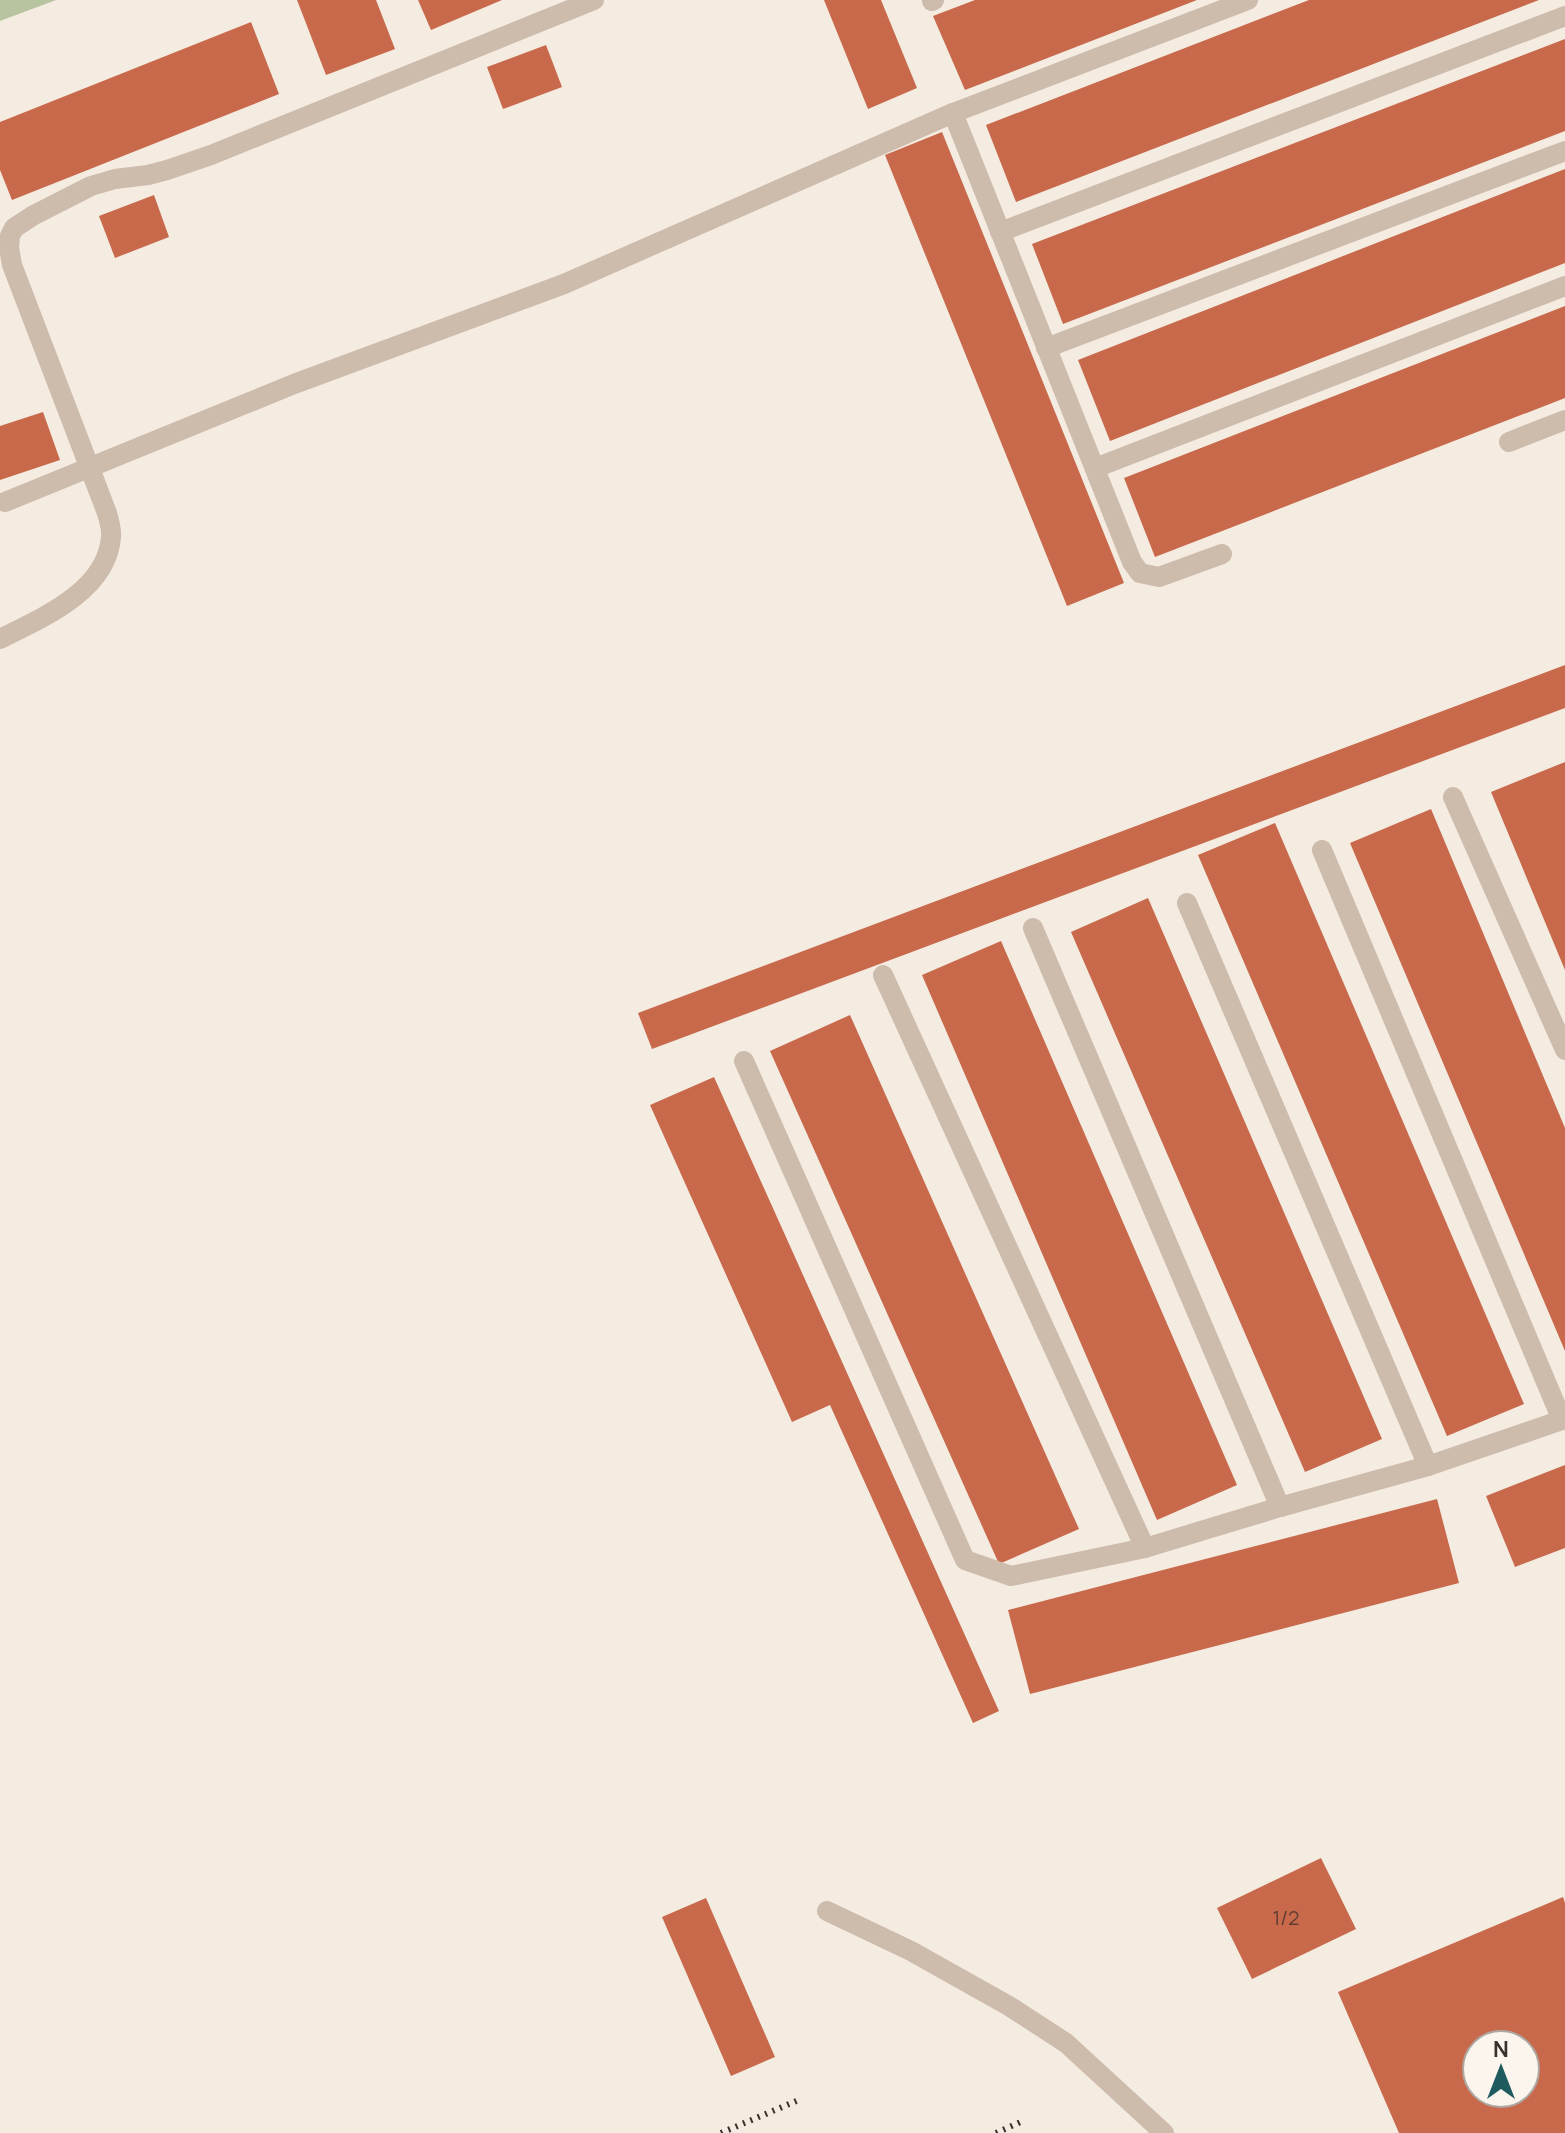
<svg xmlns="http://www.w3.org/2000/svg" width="1565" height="2133" font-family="Manrope,sans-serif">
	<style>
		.green { fill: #b8c4a0 }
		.building { fill: #c8694b; fill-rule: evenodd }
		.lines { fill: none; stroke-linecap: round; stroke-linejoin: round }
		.service { stroke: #cdbbac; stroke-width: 20 }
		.rail { stroke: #3b302b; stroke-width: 6; stroke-dasharray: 2 6; stroke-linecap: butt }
		.labels { text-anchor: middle; stroke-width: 7; stroke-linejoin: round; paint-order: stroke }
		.number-label { font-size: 20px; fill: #5e3e33 }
	</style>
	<rect width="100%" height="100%" fill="#f4ebe1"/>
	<path class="green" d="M0,0h56l-56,21z"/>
	<g class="building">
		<path d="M297,0h79l19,49 -69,26z"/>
		<path d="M418,0h84l-71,30z"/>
		<path d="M824,0h57l36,88 -49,21z"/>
		<path d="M975,0h222l-232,90 -32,-74z"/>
		<path d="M1309,0h230l-523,202 -30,-77z"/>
		<path d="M251,22l28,72 -267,106 -12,-30v-48z"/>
		<path d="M1565,39v92l-502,193 -31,-80z"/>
		<path d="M546,45l16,42 -59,22 -16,-42z"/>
		<path d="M942,132l182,451 -57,23 -182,-451z"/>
		<path d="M1565,169v94l-455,178 -32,-81z"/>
		<path d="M154,195l15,42 -54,21 -16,-42z"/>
		<path d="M1565,306v92l-410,159 -31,-79z"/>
		<path d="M43,412l17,48 -60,20v-54z"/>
		<path d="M1565,665v43l-913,341 -14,-36z"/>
		<path d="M1565,762v208l-74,-178z"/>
		<path d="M1431,809l134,319v223l-215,-508z"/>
		<path d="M1275,823l249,581 -77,32 -249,-581z"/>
		<path d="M1148,898l234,541 -77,33 -234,-540z"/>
		<path d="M1001,941l236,544 -80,35 -235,-545z"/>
		<path d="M850,1015l229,514 -80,35 -229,-513z"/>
		<path d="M714,1077l285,634 -26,12 -143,-318 -38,17 -142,-317z"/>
		<path d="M1565,1465v83l-50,19 -29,-71z"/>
		<path d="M1437,1499l22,84 -429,111 -22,-84z"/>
		<path d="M1321,1858l35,71 -104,50 -35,-71z"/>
		<path d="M1563,1897l2,6v230h-166l-61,-141zM1477,2045h48v48h-48z"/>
		<path d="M706,1898l69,159 -44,19 -69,-159z"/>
	</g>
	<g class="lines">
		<g class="service">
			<path d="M932,1l2,-1"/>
			<path d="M953,113l179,449 8,11 19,4 63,-23"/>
			<path d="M1000,232l565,-216"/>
			<path d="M1046,348l519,-197"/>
			<path d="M1509,442l56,-22"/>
			<path d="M1095,468l470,-182"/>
			<path d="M5,502l289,-118 270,-100 389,-171 295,-113"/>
			<path d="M0,639c42,-21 107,-48 111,-102 1,-8 -2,-16 -4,-24l-95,-248 -3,-17 1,-12 4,-8 20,-13 57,-29 24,-7 33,-4 19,-5 44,-15 383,-155"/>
			<path d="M1453,797l112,253"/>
			<path d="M1322,850l240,570"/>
			<path d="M1187,903l241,563"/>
			<path d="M1033,928l247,579"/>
			<path d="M883,975l262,573"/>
			<path d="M744,1061l221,499 46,16 134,-28 135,-41 148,-41 137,-47"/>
			<path d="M827,1911l84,40 98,55 57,37 98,90"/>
		</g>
		<g class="rail">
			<path d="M721,2133l80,-34"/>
			<path d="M996,2133l29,-13"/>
		</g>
	</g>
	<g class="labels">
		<g class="number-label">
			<text x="1286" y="1925">1/2</text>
		</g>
	</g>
	<g transform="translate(1501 2069)"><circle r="38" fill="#fbf5ee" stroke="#aea6a0" stroke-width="2"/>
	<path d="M0-6L14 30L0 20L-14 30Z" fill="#1f5a5e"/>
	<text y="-12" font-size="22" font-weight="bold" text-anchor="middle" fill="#3b302b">N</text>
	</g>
</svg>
